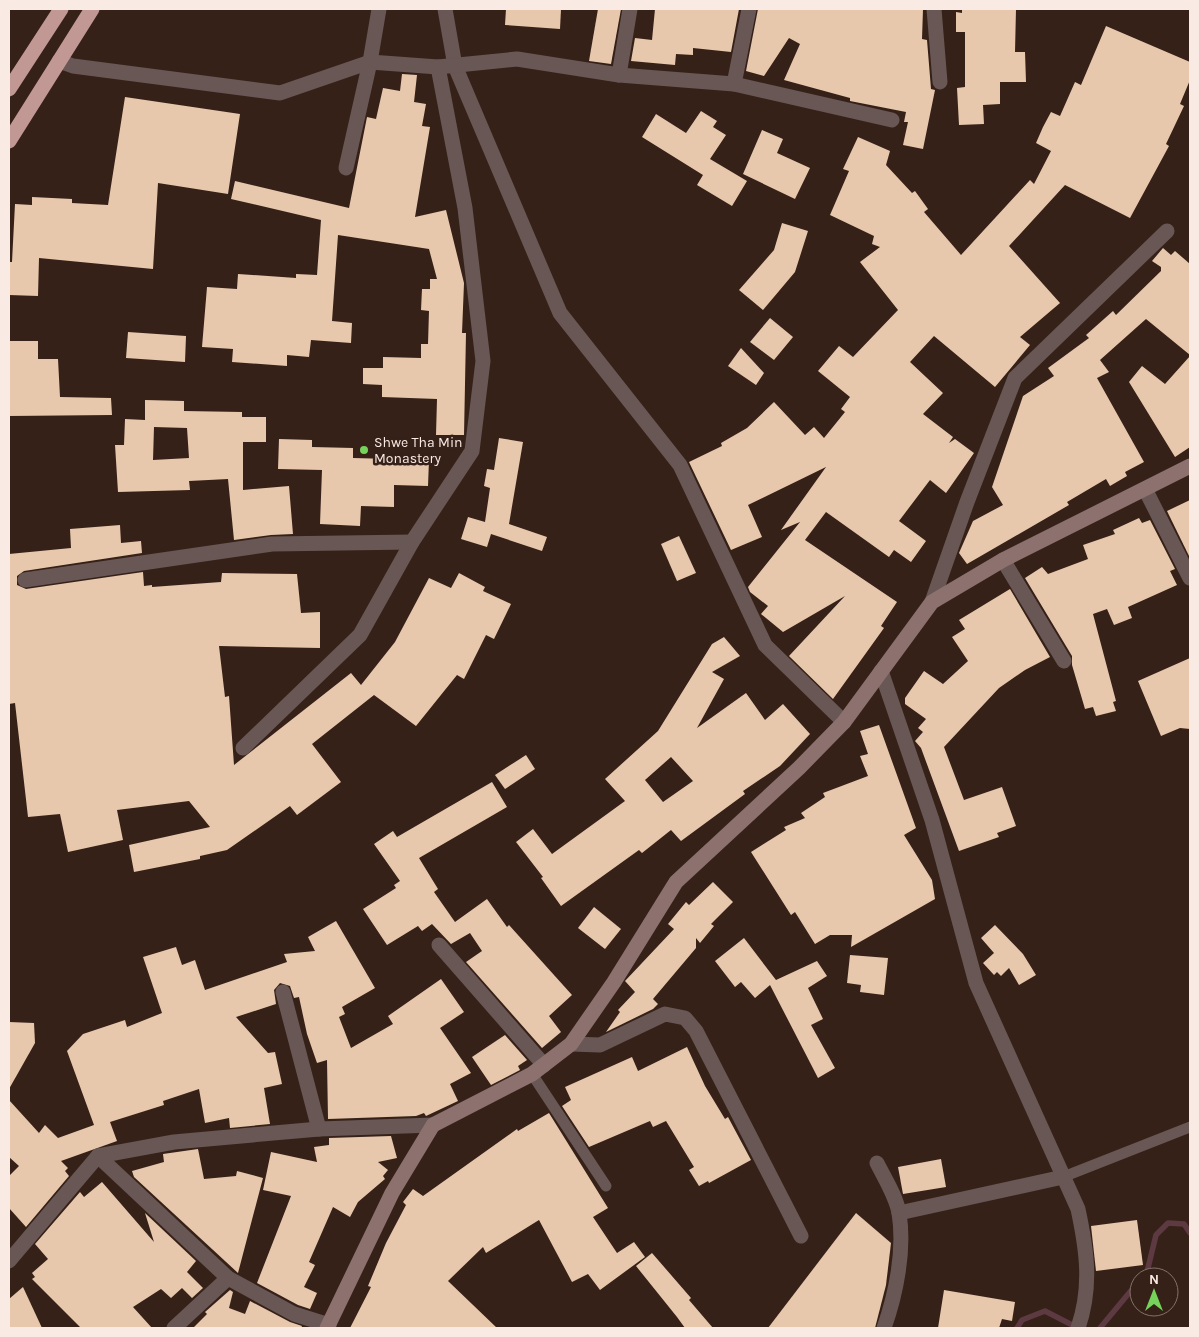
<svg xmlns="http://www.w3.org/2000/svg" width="1199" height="1337" font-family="Karla,sans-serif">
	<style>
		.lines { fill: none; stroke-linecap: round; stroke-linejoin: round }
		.stream { stroke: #5d3a42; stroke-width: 5.5 }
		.building { fill: #e7c8ad; fill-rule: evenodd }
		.lane { stroke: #685755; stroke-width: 11 }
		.street { stroke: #685755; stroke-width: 15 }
		.secondary { stroke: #8d716f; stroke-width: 15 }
		.highway { stroke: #c29895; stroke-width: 15 }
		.poi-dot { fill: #75d25b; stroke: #362118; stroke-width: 2 }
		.labels { text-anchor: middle; stroke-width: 5; stroke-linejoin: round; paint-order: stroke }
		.poi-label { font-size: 14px; fill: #f9eae4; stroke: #362118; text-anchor: start }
	</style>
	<rect width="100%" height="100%" fill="#362118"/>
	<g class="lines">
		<g class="stream">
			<path d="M1143,1277l4,-5 9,-37 12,-12 16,1 6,9"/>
			<path d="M1017,1328l5,-8 23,-9 33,17"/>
			<path d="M1100,1328l39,-47"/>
		</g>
	</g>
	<g class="building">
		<path d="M506,9h55l-1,20 -55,-4z"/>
		<path d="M598,9h23l-10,55 -22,-3z"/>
		<path d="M655,9h84l-8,43 -38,-4v7l-17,-1 -1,11 -44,-4 4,-23 17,2z"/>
		<path d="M758,9h165l-1,30 5,1 4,49 4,1 -12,59 -20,-4 5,-23h-4l2,-10 -56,-11v-3l-66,-18 16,-36 -11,-6 -25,38 -18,-5z"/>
		<path d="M962,9h54l-1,43h10l1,30h-26v22l-17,1 1,19 -25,1 -2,-37 8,-1v-55h-9v-20l6,1z"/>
		<path d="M1106,26l84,36v18l-10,24 4,2 -18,38 3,2 -39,72 -65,-33 -56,61 51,57 -40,34 10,8 -35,42 -61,-51 -24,26 33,31 -20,21 30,23 -4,6 6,-4 19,14 -28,40 -16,-13 -31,41 27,20 -15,21 -17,-12 -5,7 -63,-45 -21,28 92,62 -16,24 3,2 -51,71 -44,-43 56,-60 -62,36 -22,-18 7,-8 -18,-14 -2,-5 52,-65 -19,8 45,-63 -78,38 14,32 -31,13 -42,-88 33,-16 -1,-3 26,-15 27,-26 31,33 9,-8 10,11 21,-26 -4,-3 9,-12 -32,-26 21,-25 14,11 45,-47 -38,-48 20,-15 -8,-3 2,-8 -44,-21 19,-44 -6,-2 15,-32 32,14 -4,14 26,28 3,-2 13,18 -4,3 37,43 69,-75 4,4 17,-33 -15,-8 7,-16 8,-15 9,4 15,-34 6,3z"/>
		<path d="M402,74l15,1 -3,27 12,2 -4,22 8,1 -15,90 31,-7 18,73 -2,50h4l-2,102h-28l1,-36 -55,-2v-12l-19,-1v-16h20v-11l38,1v-14h7l1,-33 -8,-1 1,-21h8v-10h7l-8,-30 -91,-14 -6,86 20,2 -1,20 -40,-3 -2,17 -22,-2v11l-55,-4 1,-13 -31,-2 5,-60 30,2 1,-15 58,4v-4l21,1 4,-55 -90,-21 4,-18 114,27 18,-91 9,2 7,-31 17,3z"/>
		<path d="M125,97l115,17 -12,80 -70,-11 -5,86 -114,-11 -1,38 -29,-1v-33h3l3,-58 17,1v-8l40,2v4l36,2z"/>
		<path d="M701,111l16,10 -4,6 13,8 -16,24 37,22 -15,25 -35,-21 6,-10 -61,-38 14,-23 30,19z"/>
		<path d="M762,130l21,9 -6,14 33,15 -15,31 -52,-25z"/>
		<path d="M782,223l26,8 -13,41 -32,38 -24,-20 35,-40z"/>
		<path d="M1163,248l8,7 4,-4 15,13v91l-44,-36 -46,41 9,12 -12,6 47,84 -19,10 2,4 -17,10 -4,-7 -39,23 2,3 -102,59 -8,-11 14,-32 30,-16 -11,-18 31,-91 31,-20 -6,-8 41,-30 -3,-3 27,-24 3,4 45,-44v-4l-9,-6z"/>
		<path d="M770,318l23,19 -19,23 -24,-18z"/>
		<path d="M128,332l58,4 -1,26 -59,-4z"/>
		<path d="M9,341h29v18h20l2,38 51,1 1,17 -103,1z"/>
		<path d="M741,348l23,25 -8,12 -28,-19z"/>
		<path d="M1190,356v91l-15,10 -46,-75 13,-16 23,18z"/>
		<path d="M145,400l39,1v10l58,1v5h24v25h-23v48l46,-4 4,48 -22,1 -37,5 -6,-61 -39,2 1,9 -72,2 -3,-47h9l1,-26 20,1zM154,427l33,1 2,30 -36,2z"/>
		<path d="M499,438l24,4 -14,82 38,13 -5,14 -51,-17 -4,13 -26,-8 7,-22 17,5 5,-34 -6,-2 3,-17 7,1z"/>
		<path d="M279,439l33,1v7l41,1v10l76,2 -1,26 -34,-1v22l-33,-1 -1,20 -40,-2 2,-54 -44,-1z"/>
		<path d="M1190,500v58l-23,-47z"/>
		<path d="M1139,518l3,5 8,-3 25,49 -5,2 7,14 -49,22 4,11 -18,7 -7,-16 -14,5 23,87 -3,1 3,9 -20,5 -3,-9 -8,2 -13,-44v-9l-47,-78 17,-11 6,7 40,-15 -5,-14 32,-11 -2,-4z"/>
		<path d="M120,525l1,18 20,-2 1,12 -118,18 -7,5v9l9,4 117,-17 1,14 8,-1v2l69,-5 1,-9 75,1 4,39 19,-1v36l-101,-2 6,51 4,-1 5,69 117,-92 10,12 34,-43 34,-64 22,10 8,-15 26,14 -2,4 28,13 -17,35 -8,-4 -22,44 -7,-4 -41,51 -42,-31 -62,49 29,38 -44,33 -7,-9 -63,44 -27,6v3l-66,13 -5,-27 81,-18 -21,-26 -72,9 6,30 -55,12 -8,-38 -32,3 -13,-114 -6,1v-150l62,-6 -1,-19z"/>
		<path d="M679,536l17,37 -19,8 -16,-37z"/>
		<path d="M1010,589l40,68 -25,13 -26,18 -55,59 20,53 38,-13 14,39 -19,7 2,4 -40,14 -38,-103 -6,-7 8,-9 -5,-4 8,-9 -21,-15v-6l19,-27 19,13 25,-23 -16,-24 13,-8 -6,-9z"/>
		<path d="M724,637l16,19 -28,16 12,7 -27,49 49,-35 19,27 18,-16 27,30 -30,32 -37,25 2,3 -64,47 -10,-11 -29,23 -3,-3 -78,56 -20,-28 2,-1 -27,-35 17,-13 19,25 73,-53 -20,-22 53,-48 54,-87zM671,757l22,24 -30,21 -18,-22z"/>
		<path d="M1190,658v71l-10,-1 -19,8 -23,-55z"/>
		<path d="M879,725l37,103 -12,7 28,45 3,19 -84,48 1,-12h-22l-15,9 -20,-32 -4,3 -40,-63 35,-22 -2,-3 21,-9 -4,-5 24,-16 -2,-4 45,-17 -8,-20 8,-2 -8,-23z"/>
		<path d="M526,755l9,14 -30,20 -10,-14z"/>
		<path d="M492,782l15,25 -88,51 19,31 -4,3 21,30 32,-23 20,28 2,-2 63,70 -23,21 12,16 -19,16 -76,-86 16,-11 -12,-18 -19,11 -19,-20 -10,7 -4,-5 -31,19 -24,-36 33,-21 -2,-3 6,-4 -26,-37 19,-13 4,6z"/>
		<path d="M713,882l20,20 -22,22 3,2 -14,17 -4,-5v10l-43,51 5,5 -5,5 -47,23 14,-20 -2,-2 17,-18 -10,-11 49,-52 -6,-5 18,-22 3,3z"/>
		<path d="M594,907l27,22 -16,20 -27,-21z"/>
		<path d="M336,921l39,67 -33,19 3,7 -6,3 12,31 42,-24 -5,-8 53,-37 23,33 -24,16 31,45 -21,11 8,17 -32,15 -2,-3 -8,3 -88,3 -1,-59 -10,3 -10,-29 -8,-37 -5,1 -4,-12 -10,-3 -6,7 2,14 -40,13 32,36 7,-1 7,32 -18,4 6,36 -40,4 -1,-10 -24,5 -6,-34 -36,12 1,4 -54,17 7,19 -56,20 7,7 -3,3 4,5 -43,51 -17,-19v-32l10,-10 -10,-9v-57l30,33 6,-8 13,13 36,-13 -27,-74 16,-17 42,-14 2,7 35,-14 -19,-56 33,-10 6,18 13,-5 10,30 82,-28 -3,-8 31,-3 -7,-14z"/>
		<path d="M995,925l28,29 13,21 -17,10 -10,-17 -8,8 -4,-4 -3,3 -11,-12 11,-10 -13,-15z"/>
		<path d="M744,938l32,42 41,-19 10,15 -19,12 15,31 -12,6 24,43 -17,10 -48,-93 -15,13 -14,-16 -6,5 -20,-26z"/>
		<path d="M850,955l38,3 -4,37 -24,-3 1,-7 -14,-2z"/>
		<path d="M9,1022l25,1 1,20 -26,46z"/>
		<path d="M505,1035l22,25 -9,6 2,4 -29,15 -19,-28z"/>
		<path d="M687,1047l18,39 20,33 3,-2 23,43 -42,23 -1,-2 -9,5 -10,-16 5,-3 -28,-46 -13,6 -3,-6 -61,26 -27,-41 9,-6 -6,-13 67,-30 6,14z"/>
		<path d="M549,1113l59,95 -15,9 24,36 17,-11 11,15 -45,33 -12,-16 -16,8 -33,-62 -53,33 -3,-6 -35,34 49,47h-147l21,-41 -3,-1 18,-43 20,-38 -3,-3 10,-13 10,7 94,-67 1,2z"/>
		<path d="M391,1136l6,22 -19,4 10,8 -5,6 2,3 -27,23 -8,15 -17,-10 -24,55 6,3 -11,22 13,6 -7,16 -12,-4 -41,-22 34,-87 -28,-6 8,-38 46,10 -3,-15 15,-2v-7z"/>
		<path d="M198,1149l6,30 32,-3 1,-5 26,7 -25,95 -104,-96 -2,-6 32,-9 -1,-8z"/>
		<path d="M941,1159l5,28 -43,7 -5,-27z"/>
		<path d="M102,1182l52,60 -9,-29 51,48 -9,11 16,16 -11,10 -10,-10 -11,10 -10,-9 -28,18 19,21h-71l-49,-49 3,-2 -3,-4 16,-14 -13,-15 45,-52 4,5z"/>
		<path d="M856,1213l35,30 -5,42 -11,43h-107z"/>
		<path d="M1137,1220l6,45 -47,6 -5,-45z"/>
		<path d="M652,1253l39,45 -2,2 24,28h-28l-8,-11 -41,-51z"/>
		<path d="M23,1287l19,41h-33v-29z"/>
		<path d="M230,1290l3,2 -4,16 16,6 5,-13 40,21 12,4 -1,2h-108l14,-14 -2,-2z"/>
		<path d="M944,1290l71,12 -3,19 -10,-2 -3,9h-61z"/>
	</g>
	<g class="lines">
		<g class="lane">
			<path d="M532,1074l74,112"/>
			<path d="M1063,1177l127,-50"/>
		</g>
		<g class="street">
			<path d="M445,9l10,57 105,247 120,152 85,180 79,77"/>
			<path d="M934,9l6,73"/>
			<path d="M59,61l14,5 207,27 90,-31 68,5 79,-8 102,16 115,9 158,36"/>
			<path d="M619,75l11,-66"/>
			<path d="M734,84l15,-75"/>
			<path d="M346,168l24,-106 9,-53"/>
			<path d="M1145,489l45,89"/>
			<path d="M1003,560l61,101"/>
			<path d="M25,580l247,-36 140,-2"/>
			<path d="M932,602l35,-100 48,-124 152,-147"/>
			<path d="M881,671l51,149 44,163 102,226c9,42 14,78 0,119"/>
			<path d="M243,748l117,-113 52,-93 60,-91 11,-90 -18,-153 -27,-141"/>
			<path d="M439,945l105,120"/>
			<path d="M283,992l36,137"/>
			<path d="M571,1044l29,1 65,-31 20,4 11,13 105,205"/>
			<path d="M98,1156l130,122 66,36 35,11"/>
			<path d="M877,1163c8,16 19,33 22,50 6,37 -3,81 -15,115"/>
			<path d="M899,1213l164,-36"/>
			<path d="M9,1261l89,-105 76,-14 145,-13 114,-4"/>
			<path d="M174,1328l54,-50"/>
		</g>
		<path class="secondary" d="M327,1328l65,-135 41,-68 99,-51 39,-30 43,-62 62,-100 123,-114 45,-46 88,-120 71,-42 187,-94"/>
		<g class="highway">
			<path d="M9,89l52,-80"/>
			<path d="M9,141l83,-132"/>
		</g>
	</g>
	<circle class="poi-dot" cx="364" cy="450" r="5"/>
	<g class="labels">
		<g class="poi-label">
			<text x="374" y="447">Shwe Tha Min<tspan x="374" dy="16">Monastery</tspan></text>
		</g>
	</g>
	<rect width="1199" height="1337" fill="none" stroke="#f9eae4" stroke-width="20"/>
	<g transform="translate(1154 1292)"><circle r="24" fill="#362118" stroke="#84716a"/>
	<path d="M0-4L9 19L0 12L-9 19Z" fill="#75d25b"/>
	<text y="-8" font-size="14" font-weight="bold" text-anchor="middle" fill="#f9eae4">N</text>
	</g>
</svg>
